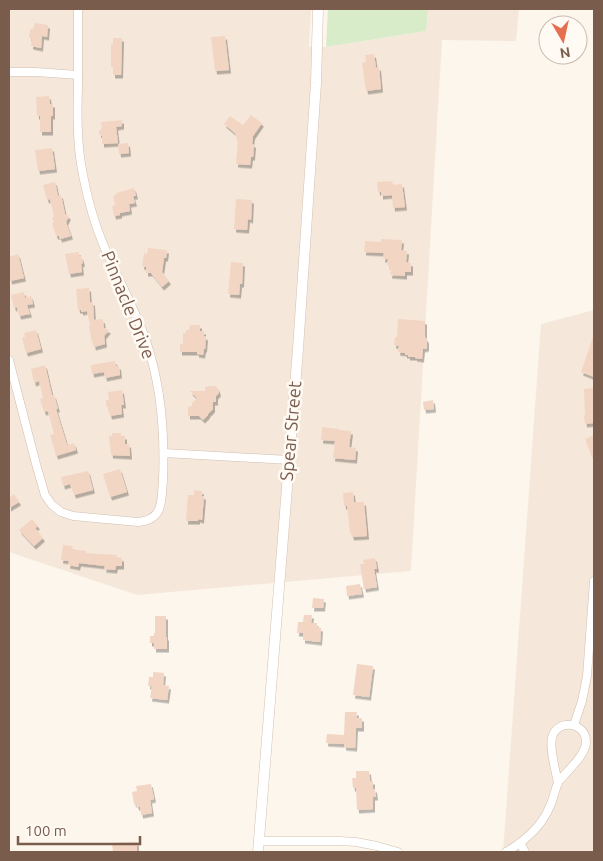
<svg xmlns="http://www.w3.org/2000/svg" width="603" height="861" font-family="Ubuntu,sans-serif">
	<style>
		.residential { fill: #f5e8da }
		.green { fill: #d8ecc9 }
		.building { fill: #f3d5c3; filter: url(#shadow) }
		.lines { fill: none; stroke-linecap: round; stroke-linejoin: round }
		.minor-casing { stroke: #d1beb0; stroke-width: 9 }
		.secondary-casing { stroke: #d6c0b0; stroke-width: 11 }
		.minor { stroke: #fff; stroke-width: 8 }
		.secondary { stroke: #fff; stroke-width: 10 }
		.labels { text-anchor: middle; stroke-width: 5; stroke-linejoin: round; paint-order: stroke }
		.street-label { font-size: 18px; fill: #7a5c4d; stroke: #fffaf3 }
	</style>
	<defs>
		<filter id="shadow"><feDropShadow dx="2" dy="3.5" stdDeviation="0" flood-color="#0004"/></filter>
	</defs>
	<rect width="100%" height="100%" fill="#fdf6ec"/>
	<g class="residential">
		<path d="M9,9h302l-2,38h18l99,-16 2,-22h91l-3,32 -74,-1 -31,531 -274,24 -128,-43z"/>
		<path d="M594,310v542h-91l38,-528z"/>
	</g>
	<path class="green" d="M328,9h100l-2,22 -100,16z"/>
	<g class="building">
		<path d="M35,23l13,2 -1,12 -5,-1 -1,12 -10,-2 1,-8h-3l1,-9h3z"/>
		<path d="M225,36l4,34 -14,1 -4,-34z"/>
		<path d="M113,38h9l-1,37h-8v-8h-2v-23h2z"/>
		<path d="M374,54l2,14 3,-1 2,22 -15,2 -4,-28 4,-1 -1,-7z"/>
		<path d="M49,96l1,8h3v12h-2v16h-11v-16h-3l-1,-19z"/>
		<path d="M251,115l11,8 -9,13 -1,8h2l-1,13h-2l-1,8 -14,-1 2,-26 -3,-2 1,-2 -12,-10 6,-8 13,9z"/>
		<path d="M122,120v6l-6,1 2,16 -16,1v-8l-3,-2v-3l3,-3 -1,-6z"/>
		<path d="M128,143l1,10 -10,1 -1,-10z"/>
		<path d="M52,148l3,21 -17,2 -3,-21z"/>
		<path d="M388,181v1l4,-1 1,4 9,-1 3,23 -12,1 -1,-13 -11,1v-4h-3l-1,-10z"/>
		<path d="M55,182l3,14 3,-1 4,19 4,2 -3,6 5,14 -11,3 -1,-3h-3l-4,-13 2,-1 -2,-4 2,-1 -4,-18 -3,1 -4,-15z"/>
		<path d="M134,188l2,8h-3l2,7 -6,1 1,7 -10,2v2l-6,1 -2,-10 3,-1 -2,-9h1v-1l3,-1 -1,-1z"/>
		<path d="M236,199l16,1 -1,20 -3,-1 -1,11 -13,-1z"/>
		<path d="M381,239l21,1 -1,10 6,1 -1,11 5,1v9h-6v4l-15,-1 1,-5h-2l1,-5h-3l1,-6h-5l1,-6 -20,-1 1,-11 16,1z"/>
		<path d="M148,248l19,2 -1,8h-2l-2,14 7,9 -7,6 -11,-14h-5v-6l-4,-1 2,-13 3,1z"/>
		<path d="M79,252v4h2l2,7 -2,1 1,8 -13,2 -4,-20z"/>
		<path d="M18,254l6,24 -14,3 -1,-6v-18z"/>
		<path d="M231,262l12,1 -1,21h-2l-1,11 -11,-1z"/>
		<path d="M89,288l1,14h3l1,18 7,-1 2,1 1,8 5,2 -5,6 1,8 -11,3 -1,-4h-1l-3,-17h1l-3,-15 -6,1v-2h-3l-2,-21z"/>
		<path d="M24,292l1,6 6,-2 2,8 -6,1 3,9 -11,2 -2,-9 -3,1 -3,-13z"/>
		<path d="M398,319l27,2v16l2,3v8l-4,1 -1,10 -7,-1v-1h-7v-2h-3v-2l-7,-1 1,-6 -5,-1 1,-8h2z"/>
		<path d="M190,325h10v6h4v5l2,1 -1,12h-1l-1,6 -6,-1v-2h-17v-8h3v-11h3v-3h3z"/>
		<path d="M36,330l5,19 -15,4 -4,-15 3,-1 -1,-4z"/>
		<path d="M593,337h1v40l-13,-5z"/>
		<path d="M115,361l1,5h3l1,9 -15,3 -1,-6 -12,2 -1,-9z"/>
		<path d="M45,365l7,30h2l4,14h-2l11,36 7,-2 2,7 -20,6 -6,-21 4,-1 -6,-23 -4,1 -4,-13 3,-1 -4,-17 -5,2 -3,-14z"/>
		<path d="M212,386h4l2,3 1,4 -3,3v6h-3v7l-5,5v1l-5,5 -4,-4h-11v-9l4,-1v-3l5,-5 -7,-7h15v-4z"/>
		<path d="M594,388v35l-9,1 -1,-9h1l-1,-26z"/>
		<path d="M122,390l2,15h-3l1,9 -12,2 -2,-9h-2v-7h3l-1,-8z"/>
		<path d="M433,400l1,9 -10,1 -1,-8z"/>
		<path d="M322,427l17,2v1l12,1 -2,16 7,1 -1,12 -22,-2 2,-17 -14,-1z"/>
		<path d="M112,433h9v3h4v8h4l1,12 -19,-1 -2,-19h3z"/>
		<path d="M594,435v27l-9,-23z"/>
		<path d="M120,469l7,23 -17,5 -7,-23z"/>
		<path d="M88,471l5,19 -19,5 -4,-11 -7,2 -2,-9z"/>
		<path d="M194,490l8,1v5h2l-2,24 -4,-1v2h-12l2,-26h6z"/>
		<path d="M353,492l1,10h10l3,34 -15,1 -1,-4h-1l-3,-27h-3l-1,-13z"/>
		<path d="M14,494l5,8 -10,6v-10z"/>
		<path d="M32,519l6,7 -3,2 8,10 -9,8 -15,-16z"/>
		<path d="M63,545l10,1 -1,3 14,2v2l31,2 -1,2 6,1v8h-6l-1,4 -11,-1 1,-3 -26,-3 -1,4 -10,-2 1,-4 -8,-1z"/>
		<path d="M375,558l2,11h-3l3,18 -13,2 -4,-25h4l-1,-4z"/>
		<path d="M360,584l2,10 -15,2 -1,-10z"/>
		<path d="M313,598l11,1 -1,9h-11z"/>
		<path d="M304,615h8l-1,8h6v4l4,1 -1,14 -17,-2v-7h-6l1,-11h5z"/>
		<path d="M155,616h11v21h1v12h-13v-6h-4v-7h4v-3h1z"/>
		<path d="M357,664l16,2 -4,31 -16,-2z"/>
		<path d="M153,672l11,1 -1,12 6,1 -2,14 -17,-2 2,-12h-4l1,-9h4z"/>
		<path d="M345,712h12l-1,6h6v10h-6l-1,20 -11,-1v-3l-18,-1 1,-9 17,1z"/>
		<path d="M356,771h13l1,10h3v8h2l1,8h-3v12l-16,1 -1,-22h-3l-1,-10h4z"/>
		<path d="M151,784l3,15 -4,1 2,13 -11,2 -1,-8h-3l-1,-4 -2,1 -2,-12 5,-1 -1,-5z"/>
		<path d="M137,842v10h-24l-1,-9z"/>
	</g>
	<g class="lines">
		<defs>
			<g id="minor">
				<path d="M9,72h27l42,3"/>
				<path d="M9,360l27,104 9,31 7,10 9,7 12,4 65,6c26,-2 23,-21 25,-42 2,-48 -2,-97 -18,-142 -11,-30 -26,-58 -39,-87 -12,-27 -20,-58 -25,-87 -4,-25 -4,-50 -3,-76 0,-26 0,-53 0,-79"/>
				<path d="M164,453l125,7"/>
				<path d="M574,725l8,-24 5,-25 7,-95"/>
				<path d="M259,841h81l16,1 21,4 21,6"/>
				<path d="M520,843l5,9"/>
				<path d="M506,852c19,-11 36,-26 44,-46 4,-8 5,-18 9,-25 8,-10 28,-27 27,-40 -1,-20 -30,-22 -34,-3 -3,10 4,34 6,45"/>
			</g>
			<path id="secondary" d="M258,852l40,-503 18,-266 2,-74"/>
		</defs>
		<use href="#minor" class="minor-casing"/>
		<use href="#secondary" class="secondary-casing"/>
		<use href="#minor" class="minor"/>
		<use href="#secondary" class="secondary"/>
	</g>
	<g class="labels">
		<g class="street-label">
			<text transform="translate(128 305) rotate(68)" y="6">Pinnacle Drive</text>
			<text transform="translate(291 431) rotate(-85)" y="6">Spear Street</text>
		</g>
	</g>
	<rect width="603" height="861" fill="none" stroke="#7a5c4d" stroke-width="20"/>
	<g transform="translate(563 40) rotate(171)"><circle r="24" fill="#fffaf3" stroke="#cabbb1"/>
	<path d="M0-4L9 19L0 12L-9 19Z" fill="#e76f51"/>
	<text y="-8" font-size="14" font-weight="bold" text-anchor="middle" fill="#7a5c4d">N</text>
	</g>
	<path d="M18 836v8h122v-8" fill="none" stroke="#7a5c4d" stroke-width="2.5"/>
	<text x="25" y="836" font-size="15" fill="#7a5c4d" stroke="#fffaf3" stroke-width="4" paint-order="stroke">100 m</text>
</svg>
